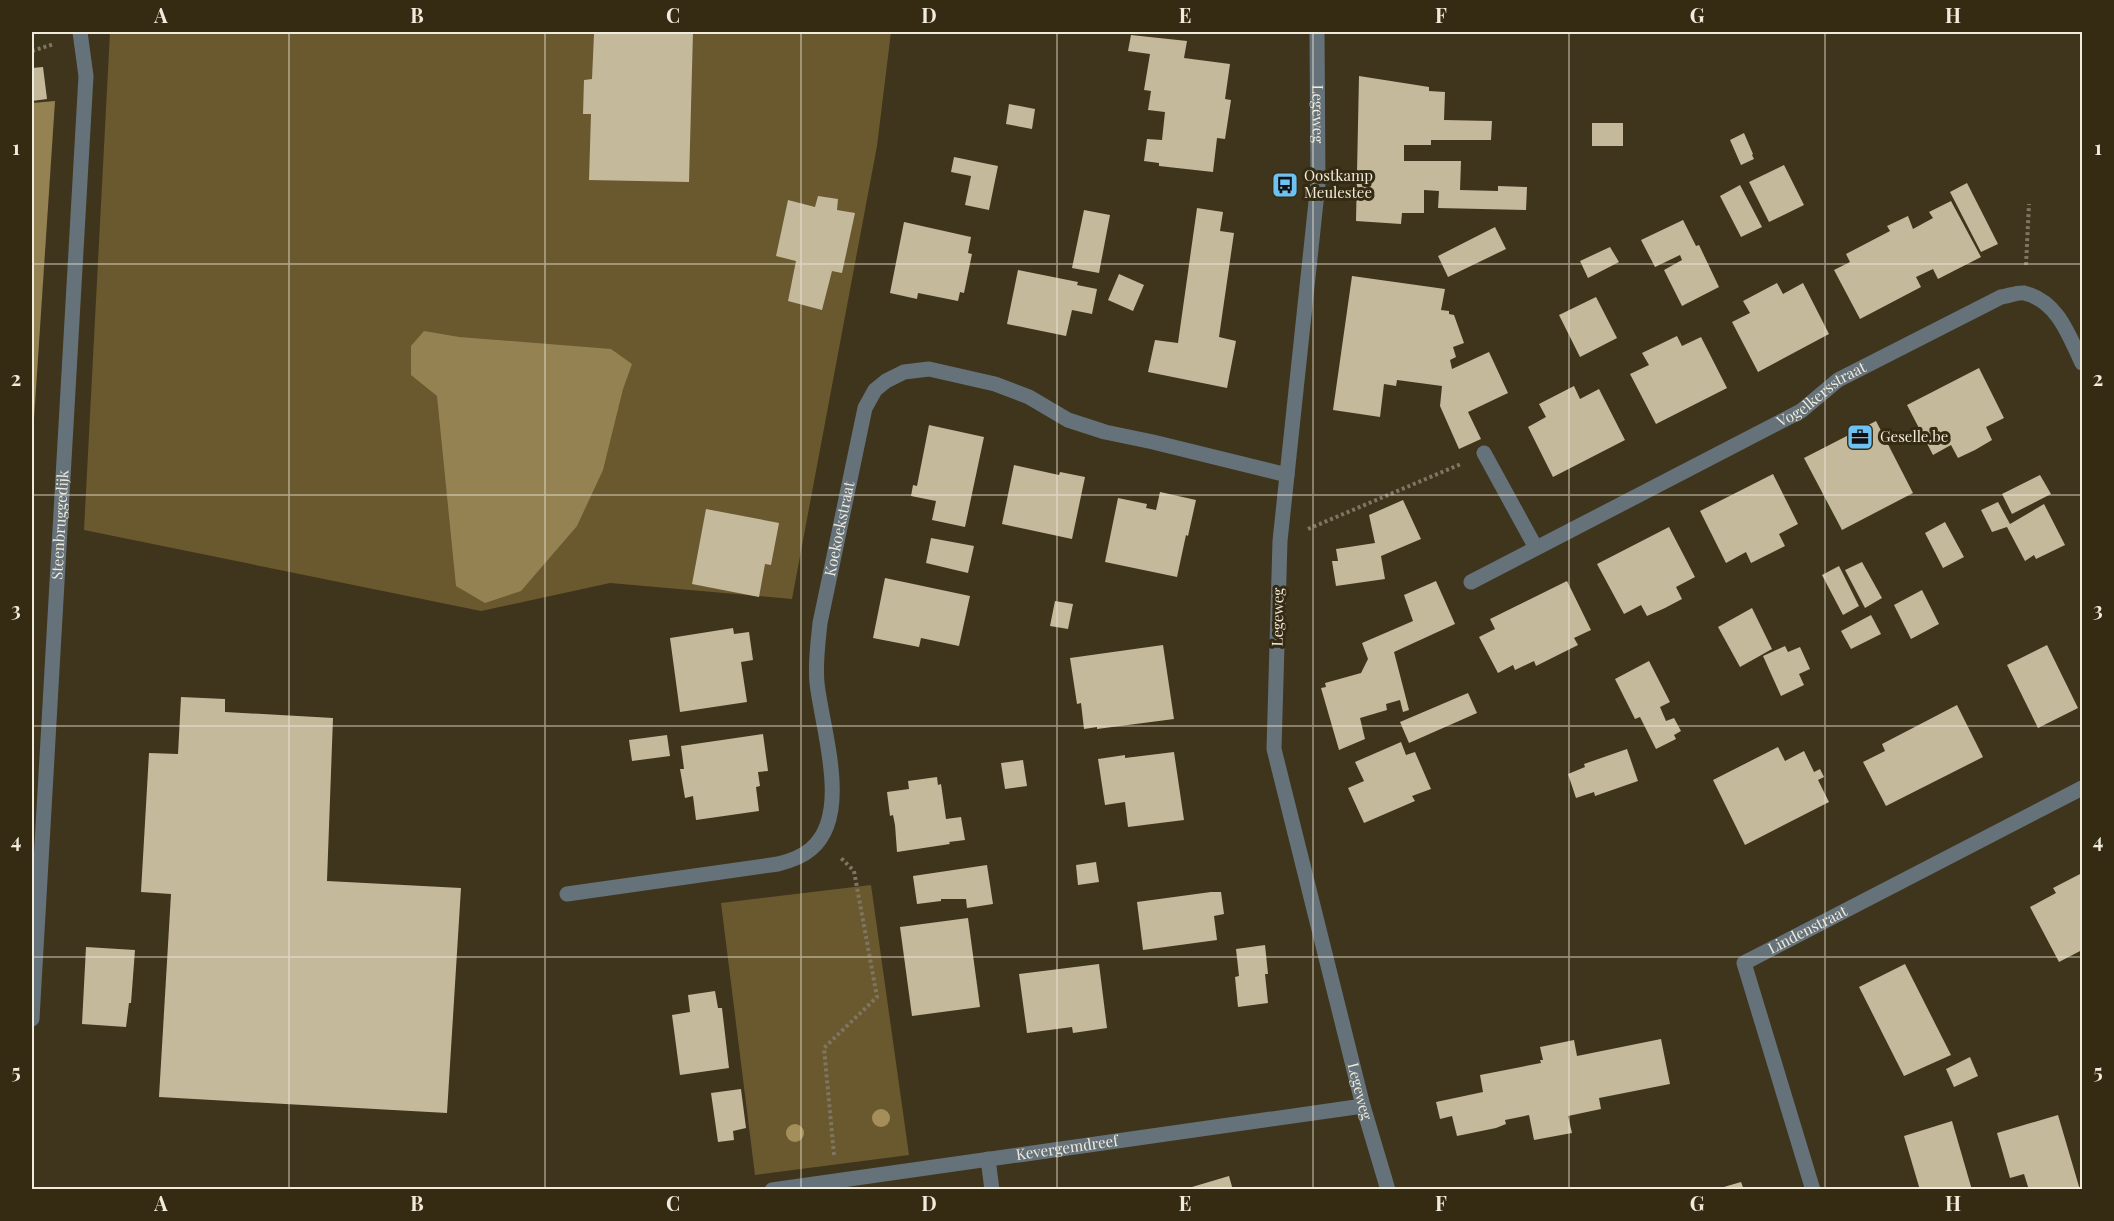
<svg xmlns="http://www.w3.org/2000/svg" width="2114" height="1221" font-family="'Playfair Display',serif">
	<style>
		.green { fill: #6a592e }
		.water { fill: #958253 }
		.building { fill: #c5b99c }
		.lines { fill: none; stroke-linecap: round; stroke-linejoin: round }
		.path { stroke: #7f7661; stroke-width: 4; stroke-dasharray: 3 3; stroke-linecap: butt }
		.minor { stroke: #66727a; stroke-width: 15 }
		.tree { fill: #a48f5b }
		.grid { fill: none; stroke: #f1ebdc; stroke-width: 1.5; stroke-opacity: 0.55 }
		.labels { text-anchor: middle; stroke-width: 6; stroke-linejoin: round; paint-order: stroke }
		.street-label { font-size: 15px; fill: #f1ebdc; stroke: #342b12 }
		.poi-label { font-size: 15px; fill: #f1ebdc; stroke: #342b12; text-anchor: start }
		.neatline { fill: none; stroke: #f1ebdc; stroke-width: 2 }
		.grid-label { font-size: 20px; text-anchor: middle; font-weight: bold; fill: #f1ebdc }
	</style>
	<rect width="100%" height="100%" fill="#3f351c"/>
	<g class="green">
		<path d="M110,32h781l-14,114 -85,453 -182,-16 -129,28 -397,-81z"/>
		<path d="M871,885l38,270 -154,20 -34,-272z"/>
	</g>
	<g class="water">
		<path d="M55,101l-23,348v-346z"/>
		<path d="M424,331l35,6 152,12 21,15 -9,25 -20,81 -26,56 -56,65 -36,12 -29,-17 -19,-190 -26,-21v-29z"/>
	</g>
	<g class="building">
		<path d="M585,32h108l-4,150 -100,-2 2,-66h-8l1,-34 8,-1 2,-45h-9z"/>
		<path d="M1131,35l56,6 -3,17 46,6 -5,35 6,1 -6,39 -8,-1 -4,34 -54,-6v-3l-15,-2 3,-22 15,1 3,-28 -17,-2 3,-19 -7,-1 6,-36 -22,-3z"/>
		<path d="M43,67l4,32 -15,2v-33z"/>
		<path d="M1359,76l70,11v4l16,1 -1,28 48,1 -1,19h-60v5h-27v16h57l-1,29 38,1v-5l29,1 -1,23 -88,-2 1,-17 -15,-1v23h-22l-1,11 -45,-3z"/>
		<path d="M1009,104l26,5 -3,20 -26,-5z"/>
		<rect x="1592" y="123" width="31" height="23"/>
		<path d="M1744,133l9,21 -1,1 2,4 -13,6 -11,-25z"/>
		<path d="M954,157l44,9 -9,44 -24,-5 6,-29 -20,-4z"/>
		<path d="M1784,165l20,40 -35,17 -20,-40z"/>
		<path d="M1967,183l31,61 -17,8 -31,-60z"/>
		<path d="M1740,185l22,42 -21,10 -21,-41z"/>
		<path d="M818,196l20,3 -1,11 18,3 -13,60 -10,-2 -10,39 -34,-9 8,-40 -20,-5 12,-56 27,7z"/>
		<path d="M1951,201l30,56 -43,22 -5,-10 -17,8 5,10 -61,32 -26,-49 16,-8 -4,-8 44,-23 -3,-5 21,-10 5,13 20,-11 -4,-6z"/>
		<path d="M1197,208l26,4 -3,19 14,2 -15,104 17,4 -9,47 -79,-16 7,-32 23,3z"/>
		<path d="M1084,210l26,5 -11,58 -27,-5z"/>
		<path d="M1683,220l13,26 3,-1 20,42 -37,19 -18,-36 18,-10 -2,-5 -25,12 -14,-27z"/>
		<path d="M904,222l67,15 -3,16 4,1 -8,39 -4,-1 -2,9 -40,-8 -1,6 -27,-6z"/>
		<path d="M1495,227l11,22 -58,28 -10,-21z"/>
		<path d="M1610,247l9,15 -31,16 -8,-17z"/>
		<path d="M1018,270l60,12 -1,3 20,4 -5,25 -20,-4 -6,26 -59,-12z"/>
		<path d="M1119,274l25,11 -11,26 -25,-11z"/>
		<path d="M1352,276l93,13 -4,21 8,1v3l5,1 10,28 -11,4 3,10 -6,3 2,9 37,-17 19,41 -40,19 13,27 -22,10 -19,-43 2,-20 -45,-6 -1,6 -12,-2 -4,33 -47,-7z"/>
		<path d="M1777,283l6,11 20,-11 26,51 -71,38 -26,-50 18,-9 -7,-12z"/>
		<path d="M1596,297l21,41 -37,19 -21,-42z"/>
		<path d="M1677,336l5,10 19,-9 26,51 -71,36 -26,-50 19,-9 -7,-12z"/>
		<path d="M1979,368l25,50 -18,9 6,13 -17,10 -17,8 -7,-13 -18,10 -26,-50z"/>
		<path d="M1574,386l6,13 19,-10 26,51 -72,37 -25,-50 18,-10 -7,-13z"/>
		<path d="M1876,421l37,72 -71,37 -38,-72z"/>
		<path d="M929,425l55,12 -19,90 -33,-7 4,-19 -25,-5 2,-11 4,1z"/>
		<path d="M1014,465l45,10 1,-3 25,5 -13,62 -70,-15z"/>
		<path d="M1773,474l25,50 -19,10 6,12 -34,17 -5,-11 -20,11 -26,-52z"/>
		<path d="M2040,475l11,19 -39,20 -10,-20z"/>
		<path d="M1160,492l36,8 -8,36 -2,-1 -9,42 -72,-15 13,-64 29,6 -1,4 10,2z"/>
		<path d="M1403,500l18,39 -40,17 4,23 -49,7 -4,-25h6l-2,-12 39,-6 -6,-28z"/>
		<path d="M1998,502l12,22 34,-20 21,41 -29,14 -2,-4 -9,6 -18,-34 -15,5 -11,-22z"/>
		<path d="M706,509l73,14 -8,42 -6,-1 -6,33 -67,-13z"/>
		<path d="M1945,522l19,35 -21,11 -18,-35z"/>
		<path d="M1669,527l26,50 -19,10 6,12 -17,9 -18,8 -6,-11 -17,9 -27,-50z"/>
		<path d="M931,538l43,8 -6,27 -42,-10z"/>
		<path d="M1862,562l20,36 -17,10 -20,-38z"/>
		<path d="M1839,566l20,40 -16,9 -21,-40z"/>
		<path d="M885,578l85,18 -11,50 -38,-8 -2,9 -46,-9z"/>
		<path d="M1436,581l19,43 -61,28 15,58 -6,2 -3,-12 -14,4 1,6 -27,8 5,21 -26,11 -18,-62 5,-1 -1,-4 36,-10 7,-14 -6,-16 51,-22 -9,-26z"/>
		<path d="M1567,581l24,49 -17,8 4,7 -42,21 -2,-5 -19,9 -2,-5 -15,8 -19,-36 16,-8 -5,-10z"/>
		<path d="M1922,590l17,34 -28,15 -17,-34z"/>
		<path d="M1055,601l18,3 -5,25 -18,-3z"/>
		<path d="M1752,608l20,41 -32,18 -22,-40z"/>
		<path d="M1871,615l10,19 -30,15 -10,-18z"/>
		<path d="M733,628l1,6 15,-2 4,28 -12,2 6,40 -67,10 -10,-74z"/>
		<path d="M1163,645l11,74 -77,10v-2l-13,2 -3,-26 -4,1 -7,-46z"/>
		<path d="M2047,645l31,63 -40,20 -31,-63z"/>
		<path d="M1785,646l3,6 12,-5 10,22 -11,5 5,11 -23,11 -18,-40z"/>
		<path d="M1649,661l21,41 -10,5 6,14 8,-3 7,13 -7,4 2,4 -20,10 -16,-32 -5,2 -20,-40z"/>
		<path d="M1468,693l9,20 -68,30 -9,-21z"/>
		<path d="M181,697l44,2v13l108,6 -6,163 134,7 -14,225 -288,-16 12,-203 -30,-2 8,-139 29,1z"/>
		<path d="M1957,705l26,52 -97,49 -23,-44 22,-11 -3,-7z"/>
		<path d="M763,734l5,37 -10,1 2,14 -4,1 3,24 -63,9 -3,-24 -8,2 -5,-29h4l-3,-23z"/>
		<path d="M667,735l3,21 -38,5 -3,-21z"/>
		<path d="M1401,742l5,13 9,-3 16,37 -19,7 3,5 -51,22 -16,-35 16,-7 -9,-19z"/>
		<path d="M1778,747l7,14 19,-10 10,21 6,-3 4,8 -6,3 11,22 -84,43 -32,-65z"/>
		<path d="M1627,749l11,32 -43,15 -1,-4 -18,6 -8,-24 17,-7 -1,-3z"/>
		<path d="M1174,752l10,68 -56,7 -3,-25 -20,3 -7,-46 27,-4v3z"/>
		<path d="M1023,760l4,26 -22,3 -4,-26z"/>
		<path d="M937,777l1,8 3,-1 5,35 15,-2 4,23 -16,2 1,2 -53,8 -2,-27 -2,-10 -3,1 -3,-24 22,-3 -1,-8z"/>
		<path d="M1096,862l3,20 -21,3 -2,-20z"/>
		<path d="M987,865l6,39 -26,4 -1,-9h-25v2l-24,3 -4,-28z"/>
		<path d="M2082,873v77l-23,12 -29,-55 26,-14 -3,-5z"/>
		<path d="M1211,892h10l3,22 -10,2 3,24 -74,10 -6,-48z"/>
		<path d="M968,918l12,89 -68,9 -12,-89z"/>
		<path d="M1265,945l3,29h-3l3,29 -30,4 -3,-30 4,-1 -3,-27z"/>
		<path d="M86,947l49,3 -4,53h-2l-3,24 -44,-3z"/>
		<path d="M1099,964l8,64 -34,5 -1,-6 -45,6 -8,-59z"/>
		<path d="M1905,964l46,91 -47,21 -45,-89z"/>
		<path d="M715,991l3,17h4l7,60 -49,7 -8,-60 18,-3 -2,-17z"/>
		<path d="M1661,1039l9,45 -71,14 2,11 -33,7 4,17 -38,7 -5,-25 -24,5 1,4 -10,4 -39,8 -5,-20 -12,3 -4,-17 47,-10 -3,-17 61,-12 -1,-3h3l-3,-13 34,-7 3,16z"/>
		<path d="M1970,1057l8,19 -24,11 -8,-18z"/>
		<path d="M741,1089l5,39 -13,3 1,9 -16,2 -7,-49z"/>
		<path d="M2058,1115l22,75h-51l-5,-16 -14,4 -13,-45z"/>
		<path d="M1952,1121l20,69h-52l-16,-54z"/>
		<path d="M1229,1176l4,14h-40l-1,-3z"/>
		<path d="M1741,1182l3,8h-27v-1z"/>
	</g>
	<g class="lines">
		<g class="path">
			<path d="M32,51l22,-7"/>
			<path d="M2026,265l3,-61"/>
			<path d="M1308,529l153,-65"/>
			<path d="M834,1155l-10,-107 53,-51 -23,-126 -14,-14"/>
		</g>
		<g class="minor">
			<path id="s1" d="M1317,32l1,151 -38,358 -6,208 89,357 25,84"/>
			<path d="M1484,453l52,95"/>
			<path id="s2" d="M1471,582l330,-171 37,-31 163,-83c7,-1 17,-5 23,-4 34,8 45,43 58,70"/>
			<path id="s3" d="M567,894l211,-30c12,-3 24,-7 33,-15 41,-34 11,-120 6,-166 -2,-20 1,-40 3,-60l45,-215 10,-18 11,-9 18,-9 25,-3 66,15 34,13 39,23 37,12 48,10 134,33"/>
			<path id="s4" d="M32,1019l54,-943 -6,-44"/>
			<path d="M988,1159l4,31"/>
			<path id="s5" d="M772,1190l591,-84"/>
			<path id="s6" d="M1813,1190l-69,-227 338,-175"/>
		</g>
	</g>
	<g class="tree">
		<circle cx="881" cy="1118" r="9"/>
		<circle cx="795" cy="1133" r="9"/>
	</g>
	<path class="grid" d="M289,32v1158M545,32v1158M801,32v1158M1057,32v1158M1313,32v1158M1569,32v1158M1825,32v1158M32,264h2050M32,495h2050M32,726h2050M32,957h2050"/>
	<defs>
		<symbol id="bus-square" viewBox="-11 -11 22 22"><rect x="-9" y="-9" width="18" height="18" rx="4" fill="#6dc2f3" stroke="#342b12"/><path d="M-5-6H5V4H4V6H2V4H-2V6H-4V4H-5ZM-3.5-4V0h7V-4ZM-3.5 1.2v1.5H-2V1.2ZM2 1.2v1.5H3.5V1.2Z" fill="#111"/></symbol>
		<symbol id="office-square" viewBox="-11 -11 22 22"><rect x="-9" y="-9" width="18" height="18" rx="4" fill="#6dc2f3" stroke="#342b12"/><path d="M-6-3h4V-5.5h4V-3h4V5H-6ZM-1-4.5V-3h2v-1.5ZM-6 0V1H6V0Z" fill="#111"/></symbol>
	</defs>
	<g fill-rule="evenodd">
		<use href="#bus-square" x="1270" y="170" width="30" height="30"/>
		<use href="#office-square" x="1845" y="422" width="30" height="30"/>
	</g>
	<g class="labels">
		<g class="street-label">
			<text dy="5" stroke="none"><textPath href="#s1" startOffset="82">Legeweg</textPath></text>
			<text dy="5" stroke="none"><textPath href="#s2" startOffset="398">Vogelkersstraat</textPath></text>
			<text dy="5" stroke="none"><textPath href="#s4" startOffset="495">Steenbruggedijk</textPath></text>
			<text dy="5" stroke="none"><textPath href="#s3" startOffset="579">Koekoekstraat</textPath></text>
			<text transform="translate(1278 617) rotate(-89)" y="5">Legeweg</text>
			<text dy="5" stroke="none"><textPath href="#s6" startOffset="309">Lindenstraat</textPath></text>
			<text dy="5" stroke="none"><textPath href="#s1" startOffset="1072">Legeweg</textPath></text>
			<text dy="5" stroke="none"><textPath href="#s5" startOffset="298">Kevergemdreef</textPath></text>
		</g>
		<g class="poi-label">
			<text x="1304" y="181">Oostkamp<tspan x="1304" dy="17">Meulestee</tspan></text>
			<text x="1880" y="442">Geselle.be</text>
		</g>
	</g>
	<rect width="2114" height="1221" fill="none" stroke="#342b12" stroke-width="66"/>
	<rect x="33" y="33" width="2048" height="1155" class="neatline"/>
	<g class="grid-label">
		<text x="161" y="23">A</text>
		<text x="417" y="23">B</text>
		<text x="673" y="23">C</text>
		<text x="929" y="23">D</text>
		<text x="1185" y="23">E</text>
		<text x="1441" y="23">F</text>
		<text x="1697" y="23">G</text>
		<text x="1953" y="23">H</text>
		<text x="16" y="155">1</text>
		<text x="2098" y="155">1</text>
		<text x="16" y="386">2</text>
		<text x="2098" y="386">2</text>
		<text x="16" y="617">3</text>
		<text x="2098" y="617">3</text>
		<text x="16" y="848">4</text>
		<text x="2098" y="848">4</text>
		<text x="16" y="1079">5</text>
		<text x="2098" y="1079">5</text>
		<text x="161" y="1211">A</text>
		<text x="417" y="1211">B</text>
		<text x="673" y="1211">C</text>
		<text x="929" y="1211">D</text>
		<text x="1185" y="1211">E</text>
		<text x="1441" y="1211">F</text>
		<text x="1697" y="1211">G</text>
		<text x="1953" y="1211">H</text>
	</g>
</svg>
